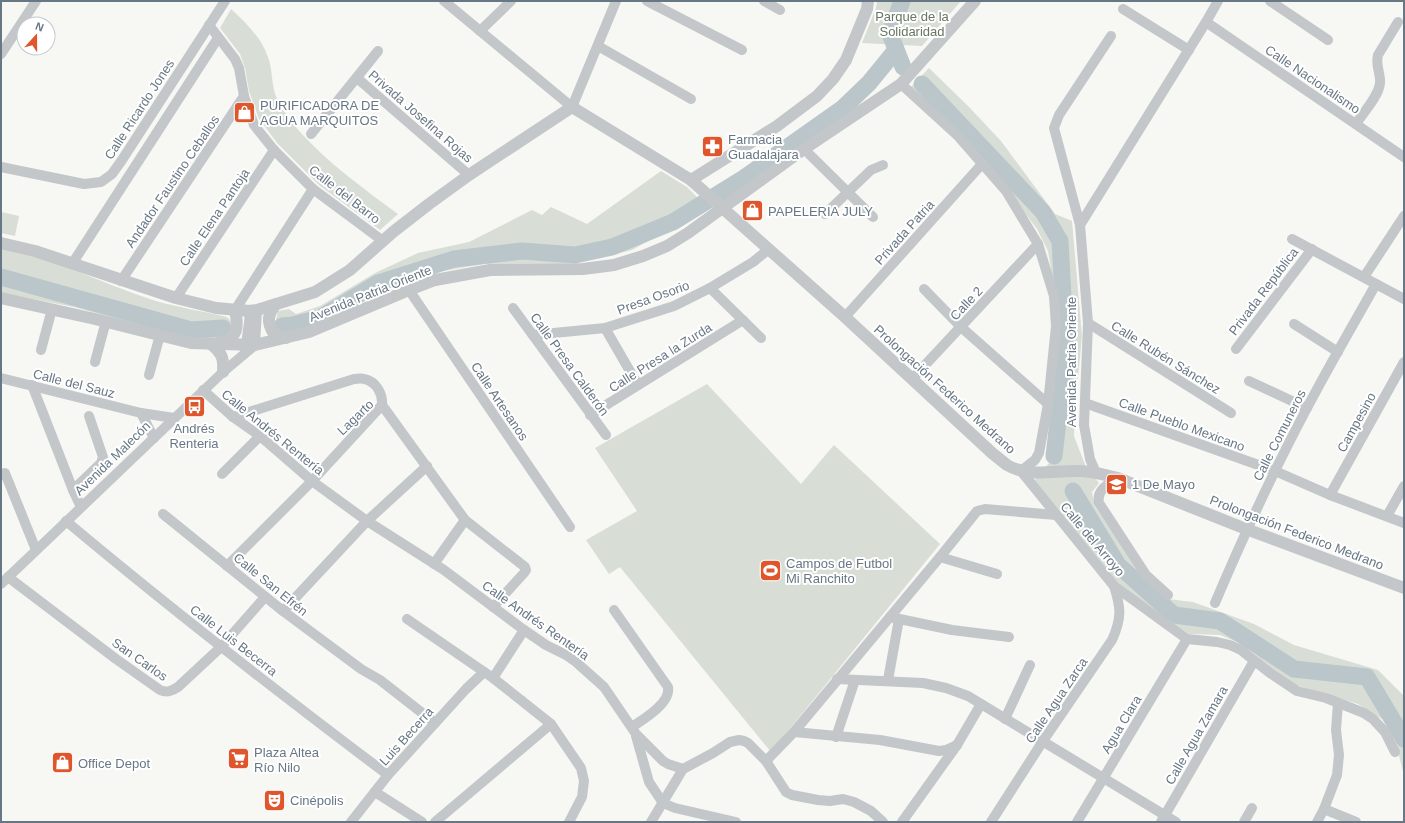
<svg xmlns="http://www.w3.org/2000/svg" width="1405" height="823" font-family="Helvetica,sans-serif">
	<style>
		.green { fill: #d8ded5 }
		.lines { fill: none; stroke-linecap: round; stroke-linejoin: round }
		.river { stroke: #bac6ca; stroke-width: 17 }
		.minor { stroke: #c3c7ca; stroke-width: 10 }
		.tertiary { stroke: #c3c7ca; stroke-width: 12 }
		.labels { text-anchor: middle; stroke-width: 4; stroke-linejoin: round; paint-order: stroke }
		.park-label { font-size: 13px; fill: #667762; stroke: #fff }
		.street-label { font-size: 13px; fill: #677784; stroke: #fff }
		.poi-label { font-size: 13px; fill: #677784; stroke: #fff; text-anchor: start }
	</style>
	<rect width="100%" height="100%" fill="#f7f7f4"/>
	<g class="green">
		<path d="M877,1h84l-39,45 -60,-3 14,-35z"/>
		<path d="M231,9c15,14 30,28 37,48 5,13 3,29 9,42 22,44 82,86 121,115l-18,16 -61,-45 -41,-41 -19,-25 -10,-28 -4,-23 -5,-14 -20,-26z"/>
		<path d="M929,68l40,39 32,34 54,73 17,7 10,115 -7,74 -1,26 12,31 13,16 -7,9 3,15 49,70 24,22 25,3 61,22 40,21 84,25 26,26v79l-11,-42 -11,-14 -24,-15 -69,-21 -23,-18 -19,-19 -27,-11 -31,-1 -75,-53 -81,-99 16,-19 10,-148 -11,-64 -11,-22 -56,-74 -30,-31 -41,-36z"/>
		<path d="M661,171l26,16 12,12 -16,11 4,7 -15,11 -40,22 -37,9 -32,4 -79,1 -47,8 -23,7 -30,11 -59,28 -30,9 -14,2 -4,-1 -1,-8 2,-9 11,-2 7,5 24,-8 55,-33 43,-20 51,-11 63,-32 10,5 9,-8 36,17z"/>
		<path d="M1,212l18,4 -4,20 -14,-3z"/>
		<path d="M1,249c54,8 103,36 155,52 24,7 48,10 71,16l4,4v10l-6,5 -12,5 -52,-10 -87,-24 -73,-14z"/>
		<path d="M707,384l94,100 33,-39 106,99 -169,208 -151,-185 -11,7 -23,-34 51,-29 -42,-63z"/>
	</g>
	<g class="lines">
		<g class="river">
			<path d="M902,1l-12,33 13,33"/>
			<path d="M922,84l121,128 17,29 6,111 -12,104"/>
			<path d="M1,277l190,53 32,-2"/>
			<path d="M282,326l11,-1 27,-7 58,-35 76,-24 68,-8 53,4 37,-8 61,-25 71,-44 99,-70 26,-25 27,-33"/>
			<path d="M1073,491l45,74 56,50 46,6 74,48 73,8 37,62"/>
		</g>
		<g class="minor">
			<path d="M444,1l128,106 44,-106"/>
			<path d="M647,1l95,49"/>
			<path d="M764,1l16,9"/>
			<path d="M1270,1l58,39"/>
			<path d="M1123,9l66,41"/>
			<path d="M1206,22l198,135"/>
			<path d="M209,25l26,34 4,9 5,28 10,29 20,25 39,39 70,52"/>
			<path d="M480,31l31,-30"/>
			<path d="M598,46l93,53"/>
			<path d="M1,54l35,-53"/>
			<path d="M357,78l112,97"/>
			<path d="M901,84l56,51 49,56 32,53 16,52 2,30 -8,78 -9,49 -4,7 -14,11 93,115 73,53 30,3 13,3 11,5 29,23 27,18 29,7 38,15 9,6 12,13 10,20"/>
			<path d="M1356,124c7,-11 23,-28 24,-41 1,-9 -5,-18 -2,-28l20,-33"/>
			<path d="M311,134l67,-83"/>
			<path d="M804,149l69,68"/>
			<path d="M1,167l83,17 17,-2 11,-8 10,-14 103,-159"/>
			<path d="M825,214l46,-44 12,-5"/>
			<path d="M1080,225l126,-203 12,-21"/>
			<path d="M1292,239l112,60"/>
			<path d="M72,264l146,-226"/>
			<path d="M1364,277l40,-61"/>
			<path d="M121,281l123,-185"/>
			<path d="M710,288l51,50"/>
			<path d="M924,289l37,38 87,77"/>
			<path d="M409,290l161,237"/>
			<path d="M176,298l98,-148"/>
			<path d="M513,308l93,127"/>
			<path d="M235,310l78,-121"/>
			<path d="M845,317l137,-153"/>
			<path d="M1088,323l143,90"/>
			<path d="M1294,324l44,28"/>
			<path d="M605,328l33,57"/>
			<path d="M533,335l72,-7 69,-22 36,-18 43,-26 16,-13"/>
			<path d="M1236,349l76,-100"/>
			<path d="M41,350l11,-41"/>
			<path d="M245,351l4,-28 1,-12"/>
			<path d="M95,362l11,-41"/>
			<path d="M149,375l11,-40"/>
			<path d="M1,378l140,35 33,5"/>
			<path d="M912,379l126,-135"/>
			<path d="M1249,381l58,27"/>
			<path d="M32,385l41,105 8,17"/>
			<path d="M203,390l30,27 27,19 52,45 55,40 77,49 80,60 22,15 20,10 10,7 28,25 32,47 27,27 5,3 15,5 30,-16 17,-11 9,-2 5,1 4,2 18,18 20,31 6,3 26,5 12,1 13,-2 11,3 17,9 12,11"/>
			<path d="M1085,403l190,68 55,24 74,28"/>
			<path d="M382,405l83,115 60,47 1,3 -2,3 -31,34"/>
			<path d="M141,413l13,25"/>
			<path d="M590,415l153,-95"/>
			<path d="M233,417l121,-38c3,0 7,-1 10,0 12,2 19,15 18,26"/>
			<path d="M5,473l31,77"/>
			<path d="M1096,473l-6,-14 -6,-34 4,-102 -8,-98 -26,-97 5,-13 52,-79"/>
			<path d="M222,474l38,-38"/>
			<path d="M1118,478c-10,6 -22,12 -19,25l47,72 22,20"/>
			<path d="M73,490l28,-27 2,-6 -14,-41"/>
			<path d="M1330,495l74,-133"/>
			<path d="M163,514l120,97 78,58 19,11 55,43"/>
			<path d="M1387,516l17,-30"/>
			<path d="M66,521c105,88 213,172 322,254"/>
			<path d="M940,557l57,17"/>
			<path d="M434,564l31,-44"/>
			<path d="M227,566l85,-85 70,-76"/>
			<path d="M8,577l108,82 44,31c7,3 12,1 18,-3l43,-40 44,-50"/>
			<path d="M1,584l222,-212 32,-27 2,-35"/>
			<path d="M1215,603c28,-66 58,-131 92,-195 22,-42 46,-83 69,-124"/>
			<path d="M614,610l54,77c3,16 -24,32 -36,40"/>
			<path d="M283,611l84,-90 60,-55"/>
			<path d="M890,617l62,13 57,7"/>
			<path d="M407,619l86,59 58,46 30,44 3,13 -2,16 -13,25"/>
			<path d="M493,678l31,-48"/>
			<path d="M837,679l86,4 23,5 22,8 208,126"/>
			<path d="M888,680l11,-61"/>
			<path d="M1005,719l25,-54"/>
			<path d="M794,732l86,8 59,11 7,-1 11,-5"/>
			<path d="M636,736l13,46 14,21 12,5 61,14"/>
			<path d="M836,737l19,-57"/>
			<path d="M766,761l28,-29 146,-175 37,-46 8,-2 71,6"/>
			<path d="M375,792l47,30"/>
			<path d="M1324,809l32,13"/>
			<path d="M351,822l37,-47 78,-86 18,-17"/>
			<path d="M435,822l116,-98"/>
			<path d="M651,822l32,-53"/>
			<path d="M902,822l55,-77 24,-41"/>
			<path d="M991,822l52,-81 69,-101c10,-22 9,-32 2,-54"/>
			<path d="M1077,822l110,-183"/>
			<path d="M1161,822l93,-161"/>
			<path d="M1244,822l8,-14"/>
			<path d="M1317,822l7,-13 13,-34 2,-20 -3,-25 2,-27"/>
		</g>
		<g class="tertiary">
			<path d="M691,180l86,-54 40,-30 16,-17 13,-19 21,-51 1,-8"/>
			<path d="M1,243l34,8 141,47 40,10 34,3 7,-1 58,-18 35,-22 43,-38 36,-28 40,-29 103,-68 119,73 154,137 147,136c5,4 10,8 15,12 21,13 48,5 71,6 14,0 27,4 40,7l128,51 158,59"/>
			<path d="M1,298l94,21 96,24 64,2 54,-13 100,-42 26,-10 55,-10 93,-1 31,-4 29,-9 24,-10 21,-13 116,-84 97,-65 74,-83"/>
			<path d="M276,304c-8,10 -10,18 -2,30l12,4"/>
			<path d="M218,343c20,-5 21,-15 17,-33"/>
			<path d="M211,344c11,9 13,14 12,28"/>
		</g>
	</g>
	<defs>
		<symbol id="shop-square" viewBox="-11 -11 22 22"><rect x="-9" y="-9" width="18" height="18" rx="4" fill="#df562d" stroke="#fff"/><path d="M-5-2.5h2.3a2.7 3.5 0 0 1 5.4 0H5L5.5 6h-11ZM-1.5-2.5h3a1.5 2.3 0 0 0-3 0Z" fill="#fff"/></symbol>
		<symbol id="pharmacy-square" viewBox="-11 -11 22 22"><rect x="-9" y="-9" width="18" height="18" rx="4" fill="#df562d" stroke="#fff"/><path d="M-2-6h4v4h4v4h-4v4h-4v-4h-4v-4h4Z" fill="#fff"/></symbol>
		<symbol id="bus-square" viewBox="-11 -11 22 22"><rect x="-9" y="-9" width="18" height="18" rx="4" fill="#df562d" stroke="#fff"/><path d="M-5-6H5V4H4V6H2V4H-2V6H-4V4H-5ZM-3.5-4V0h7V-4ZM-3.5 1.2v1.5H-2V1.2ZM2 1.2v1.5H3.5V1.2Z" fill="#fff"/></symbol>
		<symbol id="school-square" viewBox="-11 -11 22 22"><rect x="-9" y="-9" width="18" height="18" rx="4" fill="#df562d" stroke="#fff"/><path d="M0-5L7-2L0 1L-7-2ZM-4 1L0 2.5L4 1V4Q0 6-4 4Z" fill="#fff"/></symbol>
		<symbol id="stadium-square" viewBox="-11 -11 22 22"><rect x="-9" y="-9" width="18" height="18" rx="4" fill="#df562d" stroke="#fff"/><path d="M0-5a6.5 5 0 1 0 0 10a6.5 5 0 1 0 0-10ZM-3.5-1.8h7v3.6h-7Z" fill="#fff"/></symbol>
		<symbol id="supermarket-square" viewBox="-11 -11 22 22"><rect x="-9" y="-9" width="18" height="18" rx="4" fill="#df562d" stroke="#fff"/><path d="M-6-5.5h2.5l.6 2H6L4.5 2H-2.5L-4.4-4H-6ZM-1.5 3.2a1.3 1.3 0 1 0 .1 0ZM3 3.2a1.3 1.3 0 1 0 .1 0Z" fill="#fff"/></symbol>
		<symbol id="theatre-square" viewBox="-11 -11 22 22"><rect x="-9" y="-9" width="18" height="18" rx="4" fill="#df562d" stroke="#fff"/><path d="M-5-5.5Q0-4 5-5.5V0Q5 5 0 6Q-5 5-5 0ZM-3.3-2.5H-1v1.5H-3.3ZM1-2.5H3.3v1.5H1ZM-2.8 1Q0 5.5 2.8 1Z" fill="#fff"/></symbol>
	</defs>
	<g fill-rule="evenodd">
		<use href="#shop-square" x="232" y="100" width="25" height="25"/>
		<use href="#pharmacy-square" x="700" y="134" width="25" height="25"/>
		<use href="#shop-square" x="740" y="198" width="25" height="25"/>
		<use href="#bus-square" x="182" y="394" width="25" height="25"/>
		<use href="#school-square" x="1104" y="472" width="25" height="25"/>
		<use href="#stadium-square" x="758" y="558" width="25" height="25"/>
		<use href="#supermarket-square" x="226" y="746" width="25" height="25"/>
		<use href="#shop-square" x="50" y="750" width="25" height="25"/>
		<use href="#theatre-square" x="262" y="788" width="25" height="25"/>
	</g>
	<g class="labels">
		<g class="park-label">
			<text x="912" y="21">Parque de la<tspan x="912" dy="15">Solidaridad</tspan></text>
		</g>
		<g class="street-label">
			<text transform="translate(1313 79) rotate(34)" y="5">Calle Nacionalismo</text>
			<text transform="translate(139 109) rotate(-57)" y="5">Calle Ricardo Jones</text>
			<text transform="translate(421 116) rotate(41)" y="5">Privada Josefina Rojas</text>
			<text transform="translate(172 181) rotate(-56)" y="5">Andador Faustino Ceballos</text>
			<text transform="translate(345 194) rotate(38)" y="5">Calle del Barro</text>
			<text transform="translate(214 217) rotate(-56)" y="5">Calle Elena Pantoja</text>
			<text transform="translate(904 232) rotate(-48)" y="5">Privada Patria</text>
			<text transform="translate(1263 291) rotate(-53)" y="5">Privada República</text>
			<text transform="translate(370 293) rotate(-22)" y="5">Avenida Patria Oriente</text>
			<text transform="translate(653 297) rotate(-20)" y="5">Presa Osorio</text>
			<text transform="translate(966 303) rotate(-47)" y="5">Calle 2</text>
			<text transform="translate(660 357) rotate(-32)" y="5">Calle Presa la Zurda</text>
			<text transform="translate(1166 357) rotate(32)" y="5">Calle Rubén Sánchez</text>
			<text transform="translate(1071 362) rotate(-90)" y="5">Avenida Patria Oriente</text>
			<text transform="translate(570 364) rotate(54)" y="5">Calle Presa Calderón</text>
			<text transform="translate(74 383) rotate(14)" y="5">Calle del Sauz</text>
			<text transform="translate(945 389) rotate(42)" y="5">Prolongación Federico Medrano</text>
			<text transform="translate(500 401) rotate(56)" y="5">Calle Artesanos</text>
			<text transform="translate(355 417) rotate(-44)" y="5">Lagarto</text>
			<text transform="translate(1356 422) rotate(-61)" y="5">Campesino</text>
			<text transform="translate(1182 424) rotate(20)" y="5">Calle Pueblo Mexicano</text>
			<text transform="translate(273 432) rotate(39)" y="5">Calle Andrés Rentería</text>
			<text transform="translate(1279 435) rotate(-63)" y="5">Calle Comuneros</text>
			<text transform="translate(112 458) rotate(-44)" y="5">Avenida Malecón</text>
			<text transform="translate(1297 532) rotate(21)" y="5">Prolongación Federico Medrano</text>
			<text transform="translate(1093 539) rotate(50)" y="5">Calle del Arroyo</text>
			<text transform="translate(271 584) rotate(39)" y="5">Calle San Efrén</text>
			<text transform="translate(536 620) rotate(35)" y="5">Calle Andrés Rentería</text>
			<text transform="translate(234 640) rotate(38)" y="5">Calle Luis Becerra</text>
			<text transform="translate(140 659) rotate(35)" y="5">San Carlos</text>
			<text transform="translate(1056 700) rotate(-56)" y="5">Calle Agua Zarca</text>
			<text transform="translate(1121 724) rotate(-59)" y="5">Agua Clara</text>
			<text transform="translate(1196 735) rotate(-60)" y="5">Calle Agua Zamara</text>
			<text transform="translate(406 736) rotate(-48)" y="5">Luis Becerra</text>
		</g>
		<g class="poi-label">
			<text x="260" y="110">PURIFICADORA DE<tspan x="260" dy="15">AGUA MARQUITOS</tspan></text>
			<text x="728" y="144">Farmacia<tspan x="728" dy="15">Guadalajara</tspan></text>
			<text x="768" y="216">PAPELERIA JULY</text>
			<text x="194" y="433" text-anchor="middle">Andrés<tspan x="194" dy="15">Renteria</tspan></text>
			<text x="1132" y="489">1 De Mayo</text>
			<text x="786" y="568">Campos de Futbol<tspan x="786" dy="15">Mi Ranchito</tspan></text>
			<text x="254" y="757">Plaza Altea<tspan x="254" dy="15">Río Nilo</tspan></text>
			<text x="78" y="768">Office Depot</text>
			<text x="290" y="805">Cinépolis</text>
		</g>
	</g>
	<rect width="1405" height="823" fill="none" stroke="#677784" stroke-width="4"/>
	<g transform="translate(36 36) rotate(21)"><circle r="19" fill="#ffffff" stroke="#c2c9ce"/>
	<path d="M0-3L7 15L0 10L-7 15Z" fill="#df562d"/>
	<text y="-6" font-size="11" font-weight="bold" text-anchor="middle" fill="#677784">N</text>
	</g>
</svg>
